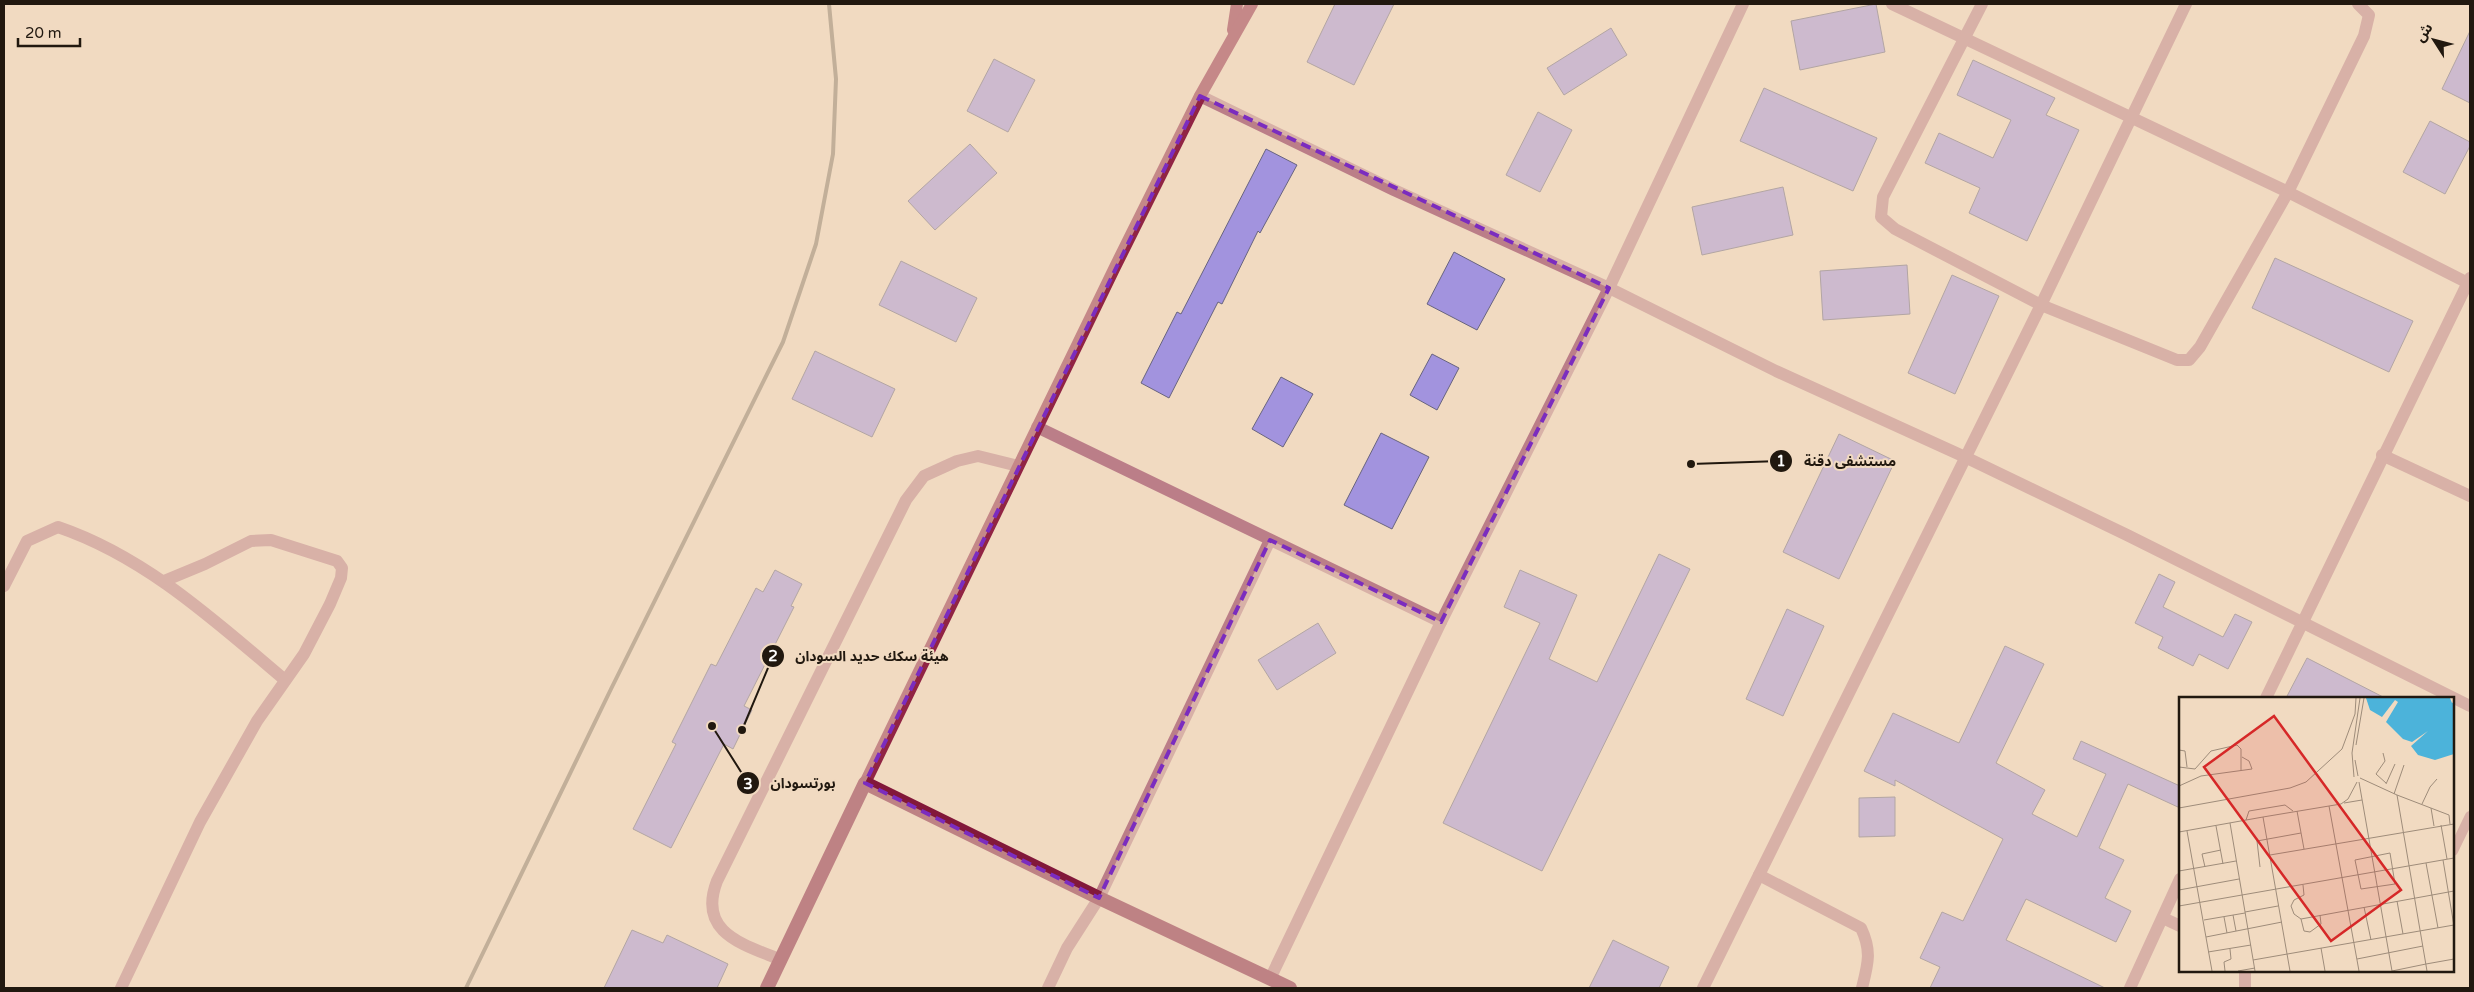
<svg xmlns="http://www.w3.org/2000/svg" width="2474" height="992" font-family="'Varela Round','Noto Sans Arabic',sans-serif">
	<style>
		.building { fill: #a293de; stroke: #68647f }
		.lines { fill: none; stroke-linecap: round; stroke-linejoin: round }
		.service { stroke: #bb7e88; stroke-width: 10 }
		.minor { stroke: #bb7e88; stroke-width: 12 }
		.tertiary { stroke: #bb7e88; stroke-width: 12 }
		.primary { stroke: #912444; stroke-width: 12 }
		.trunk { stroke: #82183a; stroke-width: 14 }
		.rail { stroke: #8a7a69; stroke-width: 4 }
		.marked { fill: none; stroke: #7b2cbf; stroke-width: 4; stroke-dasharray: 10 6; stroke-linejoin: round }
		.inset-road { fill: none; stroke: #9e8c7a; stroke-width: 1 }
		.view { fill: #d62828; fill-opacity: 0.15; stroke: #d62828; stroke-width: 2.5 }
		.inset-edge { fill: none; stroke: #21180f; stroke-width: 2.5 }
		.leader { fill: none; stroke: #21180f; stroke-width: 2 }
		.callout-dot { fill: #21180f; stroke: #f1dac1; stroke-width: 2 }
		.mark-label { font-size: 15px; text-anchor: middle; font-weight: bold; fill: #fff }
		.callout-label { font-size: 14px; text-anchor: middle; font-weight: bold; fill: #21180f; stroke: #f1dac1; stroke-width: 4; stroke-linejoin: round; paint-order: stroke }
	</style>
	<rect width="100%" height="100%" fill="#f1dac1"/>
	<g class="building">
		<path d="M1335,4h59l-40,81 -47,-23z"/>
		<path d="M1876,4l9,48 -85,18 -9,-49z"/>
		<path d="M1611,28l16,27 -63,40 -17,-27z"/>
		<path d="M2470,31v72l-28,-14z"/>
		<path d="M994,59l41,21 -27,52 -41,-21z"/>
		<path d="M1973,60l82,38 -9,17 33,15 -52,111 -58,-28 11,-25 -55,-25 14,-30 54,25 18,-38 -54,-25z"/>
		<path d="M1764,88l113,50 -24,53 -113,-50z"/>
		<path d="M1538,112l34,18 -32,62 -34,-17z"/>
		<path d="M2430,121l40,21v4l-25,48 -42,-22z"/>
		<path d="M970,144l27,29 -62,57 -27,-29z"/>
		<path d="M1266,149l31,16 -37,68 -2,-2 -36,73 -4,-2 -49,96 -28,-15 36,-71 4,2z"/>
		<path d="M1783,187l10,48 -91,20 -10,-48z"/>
		<path d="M1454,252l51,27 -28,51 -50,-26z"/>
		<path d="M2275,258l138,63 -24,51 -137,-64z"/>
		<path d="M901,261l76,37 -21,44 -77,-37z"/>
		<path d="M1907,265l3,49 -87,6 -3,-49z"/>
		<path d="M1952,275l47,21 -44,98 -47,-21z"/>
		<path d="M815,351l80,38 -23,48 -80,-38z"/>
		<path d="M1432,354l27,14 -22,42 -27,-15z"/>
		<path d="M1281,377l32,17 -30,53 -31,-18z"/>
		<path d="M1381,433l48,24 -37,72 -48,-24z"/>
		<path d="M1839,434l56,27 -56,118 -56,-27z"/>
		<path d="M1659,554l31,15 -148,302 -99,-48 97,-200 -36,-16 16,-37 57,25 -28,64 48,23z"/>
		<path d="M775,570l27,14 -11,22 3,1 -50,99 8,4 -19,39 -9,-5 -53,104 -38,-19 43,-85 -4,-2 39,-78 5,2 40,-78 7,4z"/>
		<path d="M2159,574l16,8 -12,25 60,30 12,-23 17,8 -24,47 -29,-15 -6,12 -35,-18 5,-11 -28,-14z"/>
		<path d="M1787,609l37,17 -41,90 -37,-17z"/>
		<path d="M1318,623l18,30 -59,37 -19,-30z"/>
		<path d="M2005,646l39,18 -48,99 49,27 -13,24 45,23 29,-63 -33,-15 8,-18 99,45v22l-52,-24 -29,64 25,12 -19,38 26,13 -15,31 -90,-43 -20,41 99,48h-175l10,-21 -20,-9 22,-46 21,9 40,-82 -108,-59v6l-31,-15 29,-58 66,30z"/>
		<path d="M2307,658l78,40h-99z"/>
		<path d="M1895,797v39l-36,1v-39z"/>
		<path d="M632,930l31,13 4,-8 61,29 -11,24h-113z"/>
		<path d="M1613,940l56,27 -10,21h-70z"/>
	</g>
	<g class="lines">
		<path class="service" d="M2453,851l17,-35"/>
		<g class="minor">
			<path d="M1892,4l396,188 182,92"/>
			<path d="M1982,4l-99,193 -2,20 14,12 146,76 136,55h12l11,-13 88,-155 76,-156 5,-21 -11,-11"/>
			<path d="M1200,96l194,94 215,98 167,83 189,86 162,78 343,171"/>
			<path d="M1037,427l404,195"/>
			<path d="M2382,455l88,41"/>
			<path d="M4,586l23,-45 31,-14c88,30 157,94 227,153"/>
			<path d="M2266,698l204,-420"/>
			<path d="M1759,875l102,53c11,23 7,36 1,60"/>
			<path d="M2163,918l17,8"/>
			<path d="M781,960c-38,-16 -84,-27 -64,-79l189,-381 18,-24 33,-15 21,-5 40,10"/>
			<path d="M1270,979l171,-357 168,-334 134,-284"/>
			<path d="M121,988l79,-166 57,-101 47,-67 26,-50 11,-26 1,-10 -5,-7 -66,-21 -20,1 -46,23 -41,17"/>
			<path d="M1048,988l19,-40 32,-50 171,-358"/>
			<path d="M2130,988l50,-109"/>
			<path d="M2245,988v-17"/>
		</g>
		<path class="tertiary" d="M1703,988l338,-683 145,-301"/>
		<g class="primary">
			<path d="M1233,30l4,-26"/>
			<path d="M865,783l250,-516 85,-171 52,-92"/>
		</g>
		<path class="trunk" d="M767,988l98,-205 234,115 191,90"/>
		<path class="rail" d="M466,988l145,-299 172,-347 33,-98 17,-90 3,-75 -7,-75"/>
	</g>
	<path d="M0 0H2474V992H0ZM1200,96l409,192 -168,334 -171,-82 -171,358 -234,-115z" fill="#f1dac1" fill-opacity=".55" fill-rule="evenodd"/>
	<path class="marked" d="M1200,96l409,192 -168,334 -171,-82 -171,358 -234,-115z"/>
	<g transform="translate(2179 697)">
		<rect width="275" height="275" fill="#f1dac1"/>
		<path d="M187,1h84l2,5 2,-1v52l-19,6 -17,-5 -7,-9 17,-15 -16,11 -9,-3 -17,-17 12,-20 -3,-2 -13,17 -12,-7z" fill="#4cb3da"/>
		<path class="inset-road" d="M177,48l8,-47M0,53l6,1 2,16M204,56l2,8 -9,13 10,9M176,63l3,16M0,70l16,2M16,72l16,-18 26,-6 4,4v22M175,80l-2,-24 8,-55M181,81l37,17 30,176M180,85l33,189M207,87l9,-20M0,89l22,-10 51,-7 -3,-8 -7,-4M215,97l10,-29M218,98l52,20 1,9M165,106l18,-3M243,107l8,-17 7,-8M150,109l30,165M0,111l111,-20 16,-6 36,-33 13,-35 1,-16M252,111l3,18M118,114l7,38M84,120l78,-13 7,-5 9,-17M67,123l3,-9 36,-6 8,6M51,126l25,148M262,128l6,34M37,129l7,38M8,134l25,140M0,135l84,-15 27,154M211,156l5,31 -34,5 -6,-29zM91,158l184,-31M264,163l11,66M247,166l12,65M26,170l-3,-13 19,-4M81,170l-3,-26 44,-8M0,174l57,-10M124,188l1,10 -10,5 -3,6 3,8 7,5 153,-28M0,193l60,-11M218,204l6,33M0,209l275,-48M185,210l7,33M66,215l33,-6M54,218l3,16M45,220l3,16M122,222l3,12 6,1 11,-8 -1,-9M25,223l41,-7M27,240l76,-15M142,251l4,23M29,255l43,-7M178,262l66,-13M74,263l201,-35M247,267l28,-5M46,274l-1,-9 7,-3 -1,-10M59,274l17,-3M213,274l34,-7"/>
		<path class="view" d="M95,19l127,174 -70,51 -127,-174z"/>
		<rect width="275" height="275" class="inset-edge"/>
	</g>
	<path class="leader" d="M1691 464L1781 461M742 730L773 656M712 726L748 783"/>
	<g class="callout-dot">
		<circle cx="1691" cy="464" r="5"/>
		<circle cx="742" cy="730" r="5"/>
		<circle cx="712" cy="726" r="5"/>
		<circle cx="1781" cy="461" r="12"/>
		<circle cx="773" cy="656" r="12"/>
		<circle cx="748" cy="783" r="12"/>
	</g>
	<g class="mark-label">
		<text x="1781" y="466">1</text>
		<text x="773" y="661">2</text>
		<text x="748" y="789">3</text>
	</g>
	<g class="callout-label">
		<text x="1850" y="466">مستشفى دقنة</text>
		<text x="872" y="661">هيئة سكك حديد السودان</text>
		<text x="803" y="788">بورتسودان</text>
	</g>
	<rect width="2474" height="992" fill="none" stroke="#21180f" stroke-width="10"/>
	<g transform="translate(2434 40) rotate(306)" stroke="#f1dac1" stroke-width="4" paint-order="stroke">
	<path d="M0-4L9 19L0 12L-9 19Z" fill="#21180f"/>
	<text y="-8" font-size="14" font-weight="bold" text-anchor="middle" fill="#21180f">ش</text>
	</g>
	<path d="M18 38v8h62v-8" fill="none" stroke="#21180f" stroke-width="2.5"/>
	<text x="25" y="38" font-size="15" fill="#21180f" stroke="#f1dac1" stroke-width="4" paint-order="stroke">20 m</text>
</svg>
